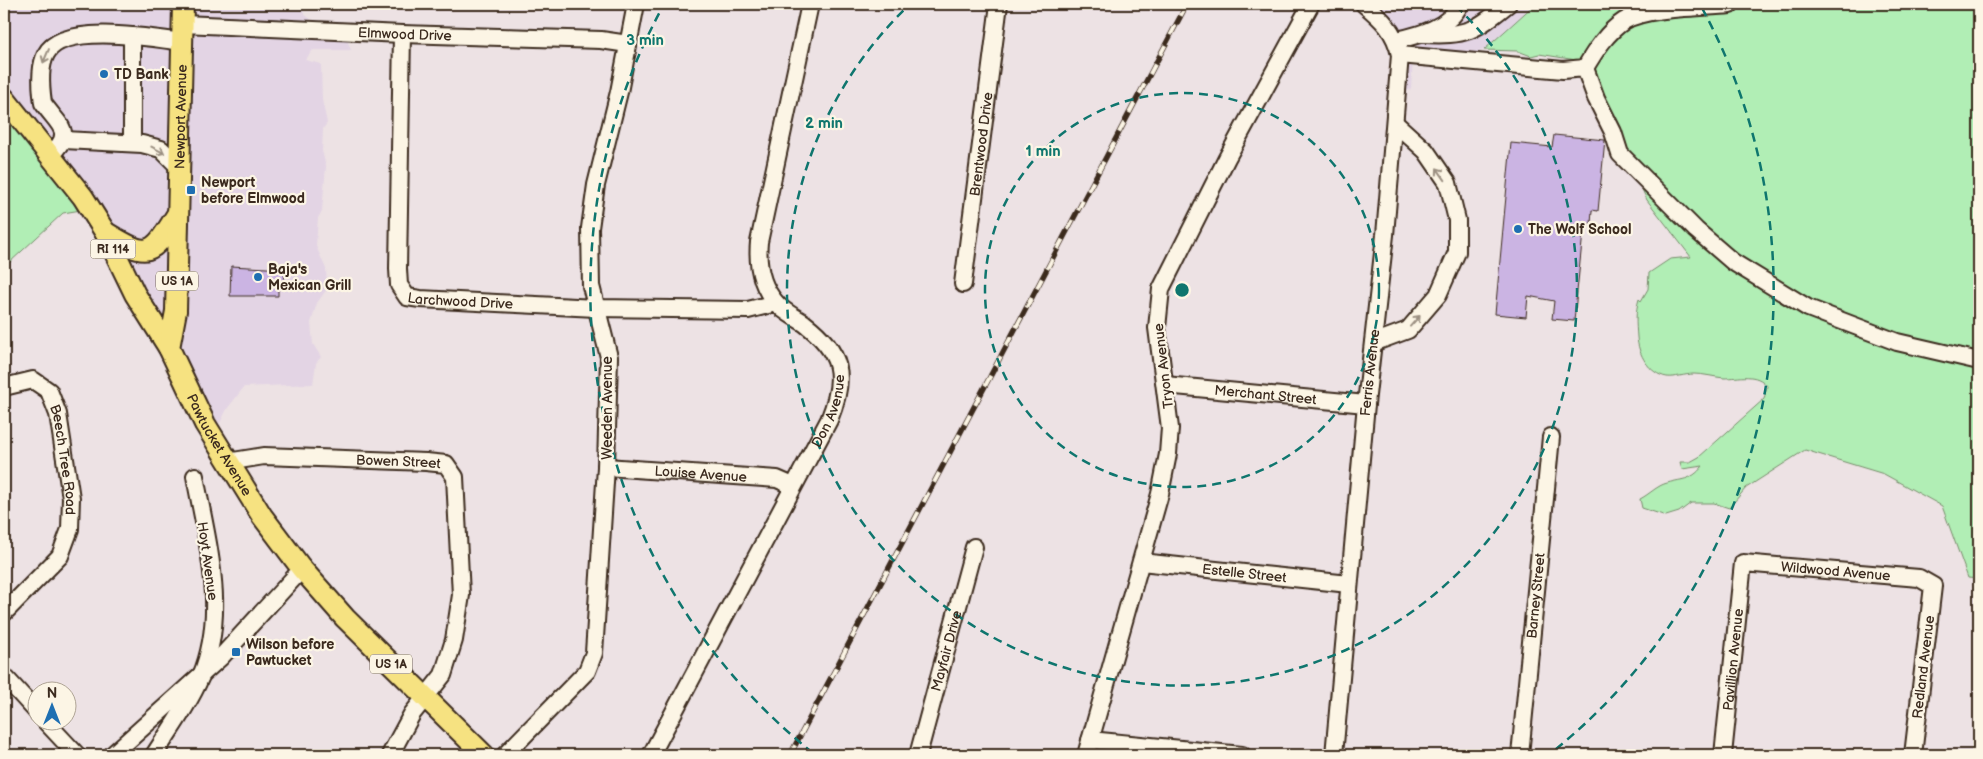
<svg xmlns="http://www.w3.org/2000/svg" width="1983" height="759" font-family="'Balsamiq Sans',sans-serif">
	<style>
		.built { fill: #e3d4e4 }
		.green { fill: #b1eeb5; stroke: #768c6a }
		.building { fill: #cbb4e3; stroke: #3b2a1e }
		.lines { fill: none; stroke-linecap: round; stroke-linejoin: round }
		.minor-casing { stroke: #3b2a1e; stroke-width: 20 }
		.major-casing { stroke: #3b2a1e; stroke-width: 24 }
		.minor { stroke: #fcf5e5; stroke-width: 16 }
		.major { stroke: #f6e281; stroke-width: 20 }
		.rail-casing { stroke: #3b2a1e; stroke-width: 5.5 }
		.rail { stroke: #fcf5e5; stroke-width: 4; stroke-dasharray: 11; stroke-linecap: butt }
		.oneway { stroke: #9c9082 }
		.ring { fill: none; stroke: #0f766e; stroke-width: 2.5; stroke-dasharray: 9 6 }
		.poi-dot { fill: #1f6fb2; stroke: #fcf5e5; stroke-width: 2 }
		.labels { text-anchor: middle; stroke-width: 4.5; stroke-linejoin: round; paint-order: stroke }
		.shield { fill: #fcf5e5; stroke: #75675a; stroke-width: 1 }
		.shield-label { font-size: 12px; font-weight: bold; fill: #3b2a1e }
		.street-label { font-size: 14px; fill: #3b2a1e; stroke: #fcf5e5 }
		.poi-label { font-size: 14px; font-weight: bold; fill: #3b2a1e; stroke: #fcf5e5; text-anchor: start }
		.centre { fill: #0f766e; stroke: #fcf5e5; stroke-width: 2.5 }
		.ring-label { font-size: 15px; text-anchor: middle; font-weight: bold; fill: #0f766e; stroke: #fcf5e5; stroke-width: 4.5; stroke-linejoin: round; paint-order: stroke }
	</style>
	<rect width="100%" height="100%" fill="#ede2e4"/>
	<filter id="ink" filterUnits="userSpaceOnUse"><feTurbulence type="fractalNoise" baseFrequency=".02" numOctaves="2"/><feDisplacementMap in="SourceGraphic" scale="10" xChannelSelector="R" yChannelSelector="G"/><feConvolveMatrix kernelMatrix="1 2 1 2 8 2 1 2 1" color-interpolation-filters="sRGB"/></filter>
	<g filter="url(#ink)">
		<g class="built">
			<path d="M4,4h317v2l-18,3 1,5 8,6 39,4 -6,11 6,15h-38l-8,10 16,4 1,36 5,23 -4,6 -1,22 4,15 -4,45 -4,7 -2,28 10,23 1,20 -10,14 -6,20 2,21 8,13 -5,6 -3,21 -69,3 -17,22 -7,14 -14,-2 -161,-269 -41,-52z"/>
			<path d="M1354,4h181l-51,46 -14,5 -57,4 -2,29 -7,6 -10,-42 -11,-19z"/>
		</g>
		<g class="green">
			<path d="M1535,4h444v575l-11,-1 -26,-72 -58,-32 -79,-24 -59,38 -17,20 -15,-5h-23l-12,9 -13,4 -24,-8 -2,-9c8,-4 16,-12 24,-15 18,-6 26,-2 39,-18l-21,3 -2,-7h10l9,-5 65,-58 3,-13c-10,-14 -28,-8 -43,-8 -10,-1 -20,-4 -30,-4 -9,0 -19,4 -27,3 -18,-3 -29,-23 -30,-40 -1,-13 -2,-25 2,-38l2,2 7,-12 1,-16 21,-14 21,-2 -44,-57 -45,-95 -11,-11 -15,-34 -37,-6 -8,2 -13,-5 -34,-1z"/>
			<path d="M4,100l77,110 -18,3 -54,50 -5,11z"/>
		</g>
		<g class="building">
			<path d="M1554,135l51,5 -7,71 -6,-1 -1,14 -7,-1 -10,98 -22,-2 2,-18 -26,-5 -2,21 -31,-3 16,-171 41,4z"/>
			<path d="M231,266l53,3 1,17 -7,-1v11h-48z"/>
		</g>
		<g class="lines">
			<defs>
				<g id="minor">
					<path id="s1" d="M183,24l219,10 199,6 27,4"/>
					<path id="s2" d="M402,34l-4,235 1,16 8,12 13,2 176,9 152,2 28,-7"/>
					<path d="M1422,34c46,2 51,-2 86,-30"/>
					<path d="M1397,40c23,-5 53,-13 63,-36"/>
					<path d="M1400,55l163,15 22,-2 11,30 17,34 7,22 76,76 37,32 75,46 89,34 82,19"/>
					<path d="M1585,68c10,-17 22,-36 39,-47 22,-14 78,-13 106,-16"/>
					<path d="M64,140l78,4 19,5 19,19"/>
					<path d="M132,143v-107"/>
					<path d="M50,155c26,-23 8,-30 -7,-52 -2,-14 -4,-36 3,-49 16,-32 107,-16 136,-12"/>
					<path id="s3" d="M963,284l36,-280"/>
					<path d="M1373,343l35,-13 30,-35 19,-43v-32l-9,-37 -22,-32 -31,-28"/>
					<path id="s4" d="M1165,385l201,19"/>
					<path id="s5" d="M4,387l29,-7 16,11 9,23 13,84 -1,31 -10,27 -56,57"/>
					<path id="s6" d="M227,462l37,-6 162,6 20,2 9,13 6,118 -7,45 -11,35 -31,39 -22,41"/>
					<path id="s7" d="M606,467l171,12 16,7"/>
					<path id="s8" d="M1141,562l208,22"/>
					<path d="M4,676l34,37"/>
					<path d="M46,722l31,33"/>
					<path d="M1090,740l152,15"/>
					<path d="M112,755l109,-98 81,-88"/>
					<path d="M154,755c16,-25 35,-51 47,-79 27,-65 6,-134 -6,-200"/>
					<path d="M505,755l82,-84 7,-18 12,-186 3,-110 -18,-71 -1,-58 6,-43 23,-93 17,-88"/>
					<path id="s9" d="M651,755l178,-335c18,-44 13,-68 -25,-97 -9,-6 -21,-12 -28,-20 -16,-18 -19,-39 -17,-61l51,-238"/>
					<path id="s10" d="M918,755l56,-208"/>
					<path d="M1086,755l74,-261 8,-40 2,-26 -13,-100 4,-39 66,-131 84,-154"/>
					<path id="s11" d="M1334,755l32,-351 19,-169 15,-180c-5,-24 -18,-36 -36,-51"/>
					<path id="s12" d="M1520,755l31,-318"/>
					<path id="s13" d="M1723,755l20,-192 176,15 14,8 -20,169"/>
				</g>
				<g id="major">
					<path id="s14" d="M4,98l79,99 22,35 30,62 34,54 36,76 57,92 40,53 43,49 139,137"/>
					<path d="M105,232c44,27 46,25 73,-19"/>
					<path id="s15" d="M169,348l7,-37 7,-307"/>
				</g>
			</defs>
			<use href="#minor" class="minor-casing"/>
			<use href="#major" class="major-casing"/>
			<use href="#minor" class="minor"/>
			<use href="#major" class="major"/>
			<defs>
				<path id="rail" d="M790,755l397,-751"/>
			</defs>
			<use href="#rail" class="rail-casing"/>
			<use href="#rail" class="rail"/>
		</g>
		<defs><path id="oneway-shaft" d="M-6 0H5M1.5-3L5.5 0L1.5 3" fill="none" stroke-width="1.6" stroke-linecap="round" stroke-linejoin="round" transform="scale(1.25)"/></defs>
		<g class="oneway">
			<use href="#oneway-shaft" transform="translate(46 56) rotate(113)"/>
			<use href="#oneway-shaft" transform="translate(158 150) rotate(27)"/>
			<use href="#oneway-shaft" transform="translate(1441 174) rotate(-125)"/>
			<use href="#oneway-shaft" transform="translate(1415 321) rotate(-48)"/>
		</g>
	</g>
	<g class="ring">
		<circle cx="1182" cy="290" r="197"/>
		<path d="M1456 6A395 395 0 1 1 908 6"/>
		<path d="M813 753A592 592 0 0 1 662 8M1702 8A592 592 0 0 1 1551 753"/>
	</g>
	<g class="poi-dot">
		<circle cx="104" cy="74" r="5"/>
		<rect x="186" y="185" width="10" height="10" rx="2.5"/>
		<circle cx="1518" cy="229" r="5"/>
		<circle cx="258" cy="277" r="5"/>
		<rect x="231" y="647" width="10" height="10" rx="2.5"/>
	</g>
	<g class="labels">
		<g class="shield">
			<rect x="90.5" y="239.5" width="45" height="19" rx="4"/>
			<rect x="156" y="271.5" width="42" height="19" rx="4"/>
			<rect x="370" y="654.5" width="42" height="19" rx="4"/>
		</g>
		<g class="shield-label">
			<text x="113" y="253">RI 114</text>
			<text x="177" y="285">US 1A</text>
			<text x="391" y="668">US 1A</text>
		</g>
		<g class="street-label">
			<text dy="5" stroke="none"><textPath href="#s1" startOffset="222">Elmwood Drive</textPath></text>
			<text dy="5" stroke="none"><textPath href="#s15" startOffset="232">Newport Avenue</textPath></text>
			<text dy="5" stroke="none"><textPath href="#s3" startOffset="141">Brentwood Drive</textPath></text>
			<text dy="5" stroke="none"><textPath href="#s2" startOffset="319">Larchwood Drive</textPath></text>
			<text transform="translate(1163 366) rotate(-97)" y="5">Tryon Avenue</text>
			<text dy="5" stroke="none"><textPath href="#s11" startOffset="384">Ferris Avenue</textPath></text>
			<text dy="5" stroke="none"><textPath href="#s4" startOffset="101">Merchant Street</textPath></text>
			<text transform="translate(607 408) rotate(-90)" y="5">Weeden Avenue</text>
			<text dy="5" stroke="none"><textPath href="#s9" startOffset="388">Don Avenue</textPath></text>
			<text dy="5" stroke="none"><textPath href="#s14" startOffset="410">Pawtucket Avenue</textPath></text>
			<text dy="5" stroke="none"><textPath href="#s5" startOffset="120">Beech Tree Road</textPath></text>
			<text dy="5" stroke="none"><textPath href="#s6" startOffset="172">Bowen Street</textPath></text>
			<text dy="5" stroke="none"><textPath href="#s7" startOffset="95">Louise Avenue</textPath></text>
			<text transform="translate(208 561) rotate(82)" y="5">Hoyt Avenue</text>
			<text dy="5" stroke="none"><textPath href="#s13" startOffset="286">Wildwood Avenue</textPath></text>
			<text dy="5" stroke="none"><textPath href="#s8" startOffset="104">Estelle Street</textPath></text>
			<text dy="5" stroke="none"><textPath href="#s12" startOffset="160">Barney Street</textPath></text>
			<text dy="5" stroke="none"><textPath href="#s10" startOffset="108">Mayfair Drive</textPath></text>
			<text dy="5" stroke="none"><textPath href="#s13" startOffset="96">Pavillion Avenue</textPath></text>
			<text transform="translate(1923 667) rotate(-83)" y="5">Redland Avenue</text>
		</g>
		<g class="poi-label">
			<text x="114" y="79">TD Bank</text>
			<text x="201" y="187">Newport<tspan x="201" dy="16">before Elmwood</tspan></text>
			<text x="1528" y="234">The Wolf School</text>
			<text x="268" y="274">Baja's<tspan x="268" dy="16">Mexican Grill</tspan></text>
			<text x="246" y="649">Wilson before<tspan x="246" dy="16">Pawtucket</tspan></text>
		</g>
	</g>
	<circle cx="1182" cy="290" r="8" class="centre"/>
	<g class="ring-label">
		<text x="645" y="45">3 min</text>
		<text x="824" y="128">2 min</text>
		<text x="1043" y="156">1 min</text>
	</g>
	<rect width="1983" height="759" fill="none" stroke="#fcf5e5" stroke-width="20"/>
	<rect x="10" y="10" width="1963" height="739" fill="none" stroke="#3b2a1e" stroke-width="2" filter="url(#ink)"/>
	<g transform="translate(52 706)"><circle r="24" fill="#fcf5e5" stroke="#afa495"/>
	<path d="M0-4L9 19L0 12L-9 19Z" fill="#1f6fb2"/>
	<text y="-8" font-size="14" font-weight="bold" text-anchor="middle" fill="#3b2a1e">N</text>
	</g>
</svg>
